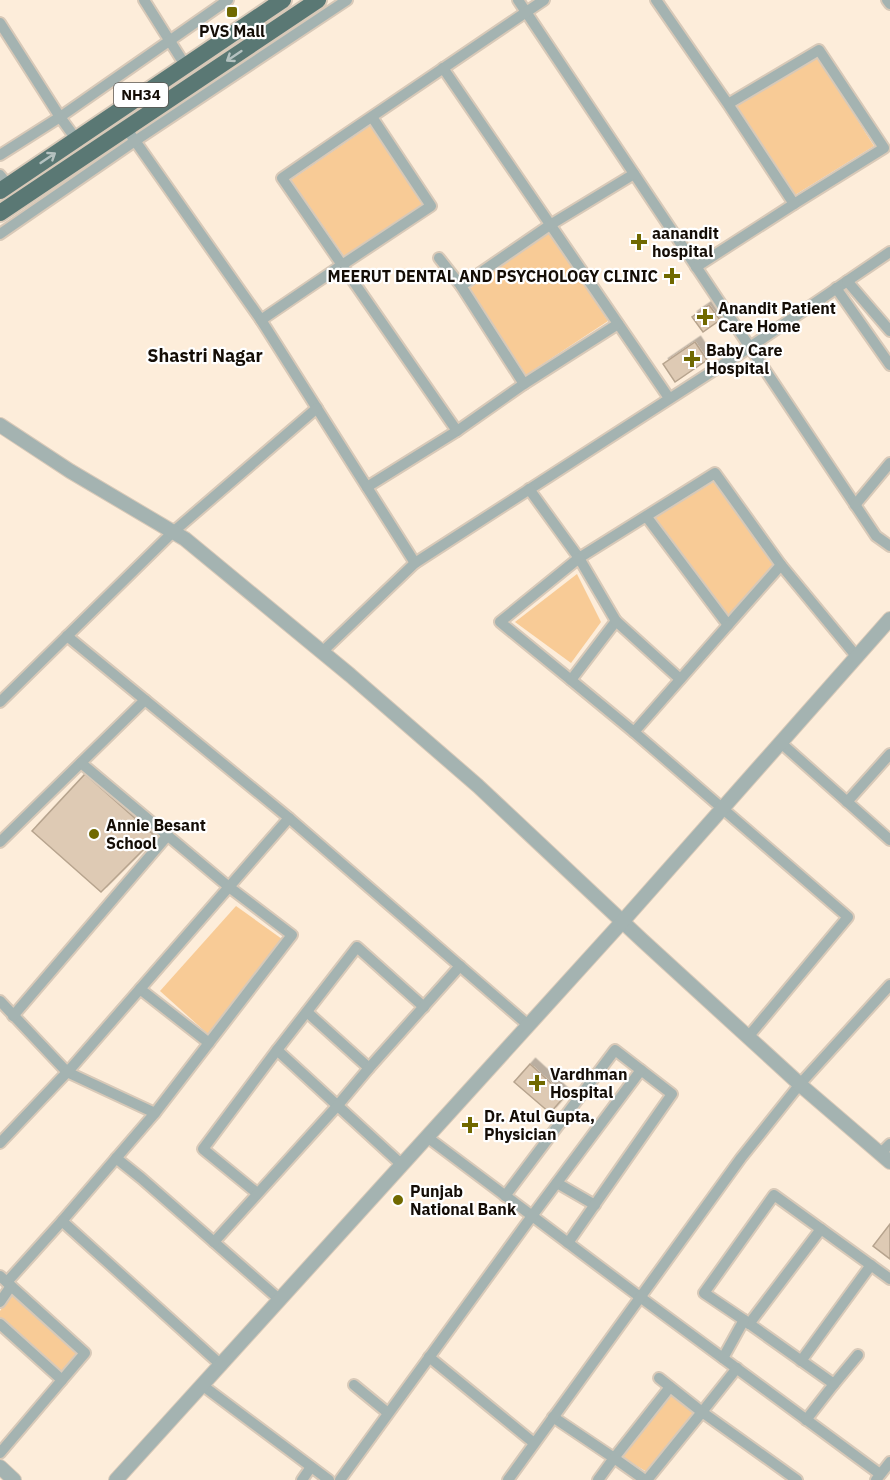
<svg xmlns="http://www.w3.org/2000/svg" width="890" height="1480" font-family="'IBM Plex Sans',sans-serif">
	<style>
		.green { fill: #f8cb96 }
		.building { fill: #decab4; stroke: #b7a48e; stroke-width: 1.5; filter: url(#shadow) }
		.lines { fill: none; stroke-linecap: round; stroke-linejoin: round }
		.minor-casing { stroke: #d8c9b8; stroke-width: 14 }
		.tertiary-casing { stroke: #d8c9b8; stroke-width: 16 }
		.trunk-casing { stroke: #d8c9b8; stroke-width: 20 }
		.minor { stroke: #a4b3b1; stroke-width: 10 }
		.tertiary { stroke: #a4b3b1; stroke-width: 14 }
		.trunk { stroke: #5a7874; stroke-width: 16 }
		.oneway { stroke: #b5c2c0 }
		.poi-dot { fill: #706900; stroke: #fff; stroke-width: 2 }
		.labels { text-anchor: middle; stroke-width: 4.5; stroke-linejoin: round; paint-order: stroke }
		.shield { fill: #fff; stroke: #5a5651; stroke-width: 1.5 }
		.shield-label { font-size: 15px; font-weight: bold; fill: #140d06 }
		.poi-label { font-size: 16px; font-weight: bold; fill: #140d06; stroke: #fff; text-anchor: start }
		.neighbourhood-label { font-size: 18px; font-weight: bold; fill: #140d06; stroke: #fff }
	</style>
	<defs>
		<filter id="shadow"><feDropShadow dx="5.5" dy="-5.5" stdDeviation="0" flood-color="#0004"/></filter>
	</defs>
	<rect width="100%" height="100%" fill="#fdedda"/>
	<g class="green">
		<path d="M817,56l57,90 -79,49 -60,-89z"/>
		<path d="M371,125l52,81 -79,50 -53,-76z"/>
		<path d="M549,231l59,90 -82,54 -57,-86z"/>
		<path d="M715,481l60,84 -46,51 -75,-98z"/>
		<path d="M577,574l24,48 -30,41 -56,-41z"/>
		<path d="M236,906l46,33 -73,96 -49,-44z"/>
		<path d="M12,1293l66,61 -17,19 -61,-54v-8z"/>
		<path d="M672,1393l22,20 -47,59 -25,-15z"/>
	</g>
	<g class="building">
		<path d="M709,305l11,15 -17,12 -11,-15z"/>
		<path d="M695,342l12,18 -32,22 -12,-18z"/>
		<path d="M85,774l71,63 -55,55 -69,-61z"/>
		<path d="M530,1064l35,32 -15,17 -36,-31z"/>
		<path d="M890,1224v35l-17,-13z"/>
	</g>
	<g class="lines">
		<defs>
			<g id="minor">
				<path d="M144,0l41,65"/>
				<path d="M518,0l358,536 14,10"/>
				<path d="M656,0l72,104 66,100 90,-56 -65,-98 -91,54"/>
				<path d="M887,0l3,4"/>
				<path d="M0,23l60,94 16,22"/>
				<path d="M443,68l226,330"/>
				<path d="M372,117l59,89 -89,59 -60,-87c87,-60 175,-119 262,-178"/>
				<path d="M126,128l135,192 154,243 335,-216 140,-95"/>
				<path d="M0,155l60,-38 168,-117"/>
				<path d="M0,175l8,10"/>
				<path d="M0,234l135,-93 212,-141"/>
				<path d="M439,258l22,28"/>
				<path d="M696,267l98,-63"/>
				<path d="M847,281l43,50"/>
				<path d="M836,288l54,77"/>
				<path d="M261,320l81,-55 115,166 67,-47"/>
				<path d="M618,324l-94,60 -63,-98 89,-61 84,-51"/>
				<path d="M367,487l90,-56"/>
				<path d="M529,489l50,69 136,-85 66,92 -53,60 -82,-109"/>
				<path d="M855,505l35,-42"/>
				<path d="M579,558l37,63 -45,59 -71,-58z"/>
				<path d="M781,565l76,92"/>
				<path d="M616,621l64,58"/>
				<path d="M67,636l222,182 239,207"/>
				<path d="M322,652l93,-89"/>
				<path d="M571,680l63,52 94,-107"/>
				<path d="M0,702l173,-170 144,-124"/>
				<path d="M634,732l214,185 -100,120"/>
				<path d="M781,743l109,97"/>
				<path d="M847,802l43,-48"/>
				<path d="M0,842l145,-142"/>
				<path d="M140,989l69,54"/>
				<path d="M0,1001l67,71 88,41 137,-178 -63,-48 -148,-124"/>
				<path d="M307,1012l62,56"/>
				<path d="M13,1016l155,-181"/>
				<path d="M277,1050l80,-103 67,60"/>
				<path d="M427,1137l213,160 240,177"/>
				<path d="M0,1143l72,-76 217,-249"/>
				<path d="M880,1154l10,-10"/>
				<path d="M116,1158l25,20 139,122"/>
				<path d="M557,1183l38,22"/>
				<path d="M257,1193l-54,-44 74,-99 124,114"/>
				<path d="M505,1196l110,-146 57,44 -104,149"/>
				<path d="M62,1221l93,-108"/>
				<path d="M214,1242l124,-137 31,-37 91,-102"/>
				<path d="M0,1276l85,77 -85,100"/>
				<path d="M7,1282l55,-61 159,144"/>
				<path d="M0,1302l11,-16"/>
				<path d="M744,1320l90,64 -28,36"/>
				<path d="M0,1324l62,56"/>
				<path d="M749,1324l72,-95"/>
				<path d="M429,1357l105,86"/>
				<path d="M723,1358l21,-38 -40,-27 70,-98 116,84"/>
				<path d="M801,1361l70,-96"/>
				<path d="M659,1378l43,34 35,-44"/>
				<path d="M834,1384l24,-29"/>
				<path d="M202,1385l127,95"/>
				<path d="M354,1385l34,28"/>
				<path d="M553,1417l61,41 -16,22"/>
				<path d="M302,1480l9,-13"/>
				<path d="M340,1480l192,-264 109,-146"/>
				<path d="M508,1480l233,-322 59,-74 90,-99"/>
				<path d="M645,1480l-31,-22 56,-71"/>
				<path d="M647,1480l55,-68 95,68"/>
				<path d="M876,1480l14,-18"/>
			</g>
			<g id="tertiary">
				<path d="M0,425l70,46 115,68 165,136 128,111 164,154 163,149 85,73"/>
				<path d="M0,1467l14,13"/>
				<path d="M116,1480l506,-558 268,-303"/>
			</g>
			<g id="trunk">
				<path d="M0,191l283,-191"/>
				<path d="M0,213l318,-213"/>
			</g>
		</defs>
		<use href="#minor" class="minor-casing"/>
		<use href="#tertiary" class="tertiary-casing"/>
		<use href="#trunk" class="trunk-casing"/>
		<use href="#minor" class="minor"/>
		<use href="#tertiary" class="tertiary"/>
		<use href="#trunk" class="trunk"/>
	</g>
	<defs><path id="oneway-shaft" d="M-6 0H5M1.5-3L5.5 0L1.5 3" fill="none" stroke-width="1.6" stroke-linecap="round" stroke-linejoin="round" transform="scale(1.5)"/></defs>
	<g class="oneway">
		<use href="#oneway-shaft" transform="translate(234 56) rotate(146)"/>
		<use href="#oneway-shaft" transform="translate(48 158) rotate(-34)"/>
	</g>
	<g class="poi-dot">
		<rect x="226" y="6" width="12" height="12" rx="3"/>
		<path d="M636 233h6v6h6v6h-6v6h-6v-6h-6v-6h6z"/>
		<path d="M669 267h6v6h6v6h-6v6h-6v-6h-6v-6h6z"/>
		<path d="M702 308h6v6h6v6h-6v6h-6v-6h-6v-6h6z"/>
		<path d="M689 350h6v6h6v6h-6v6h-6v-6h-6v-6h6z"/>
		<circle cx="94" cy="834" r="6"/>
		<path d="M534 1074h6v6h6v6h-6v6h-6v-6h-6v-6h6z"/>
		<path d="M467 1116h6v6h6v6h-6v6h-6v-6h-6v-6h6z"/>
		<circle cx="398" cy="1200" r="6"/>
	</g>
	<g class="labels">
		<rect class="shield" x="114" y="83" width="54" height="24" rx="4.5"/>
		<g class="shield-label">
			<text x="141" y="100">NH34</text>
		</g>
		<g class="poi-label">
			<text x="232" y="37" text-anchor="middle">PVS Mall</text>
			<text x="652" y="239">aanandit<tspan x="652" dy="18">hospital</tspan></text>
			<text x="658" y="282" text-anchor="end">MEERUT DENTAL AND PSYCHOLOGY CLINIC</text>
			<text x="718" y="314">Anandit Patient<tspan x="718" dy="18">Care Home</tspan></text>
			<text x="706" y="356">Baby Care<tspan x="706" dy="18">Hospital</tspan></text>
			<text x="106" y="831">Annie Besant<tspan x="106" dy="18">School</tspan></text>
			<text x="550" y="1080">Vardhman<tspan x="550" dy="18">Hospital</tspan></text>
			<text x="484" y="1122">Dr. Atul Gupta,<tspan x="484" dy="18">Physician</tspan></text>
			<text x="410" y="1197">Punjab<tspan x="410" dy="18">National Bank</tspan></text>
		</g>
		<g class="neighbourhood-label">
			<text x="205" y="362">Shastri Nagar</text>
		</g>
	</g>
</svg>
